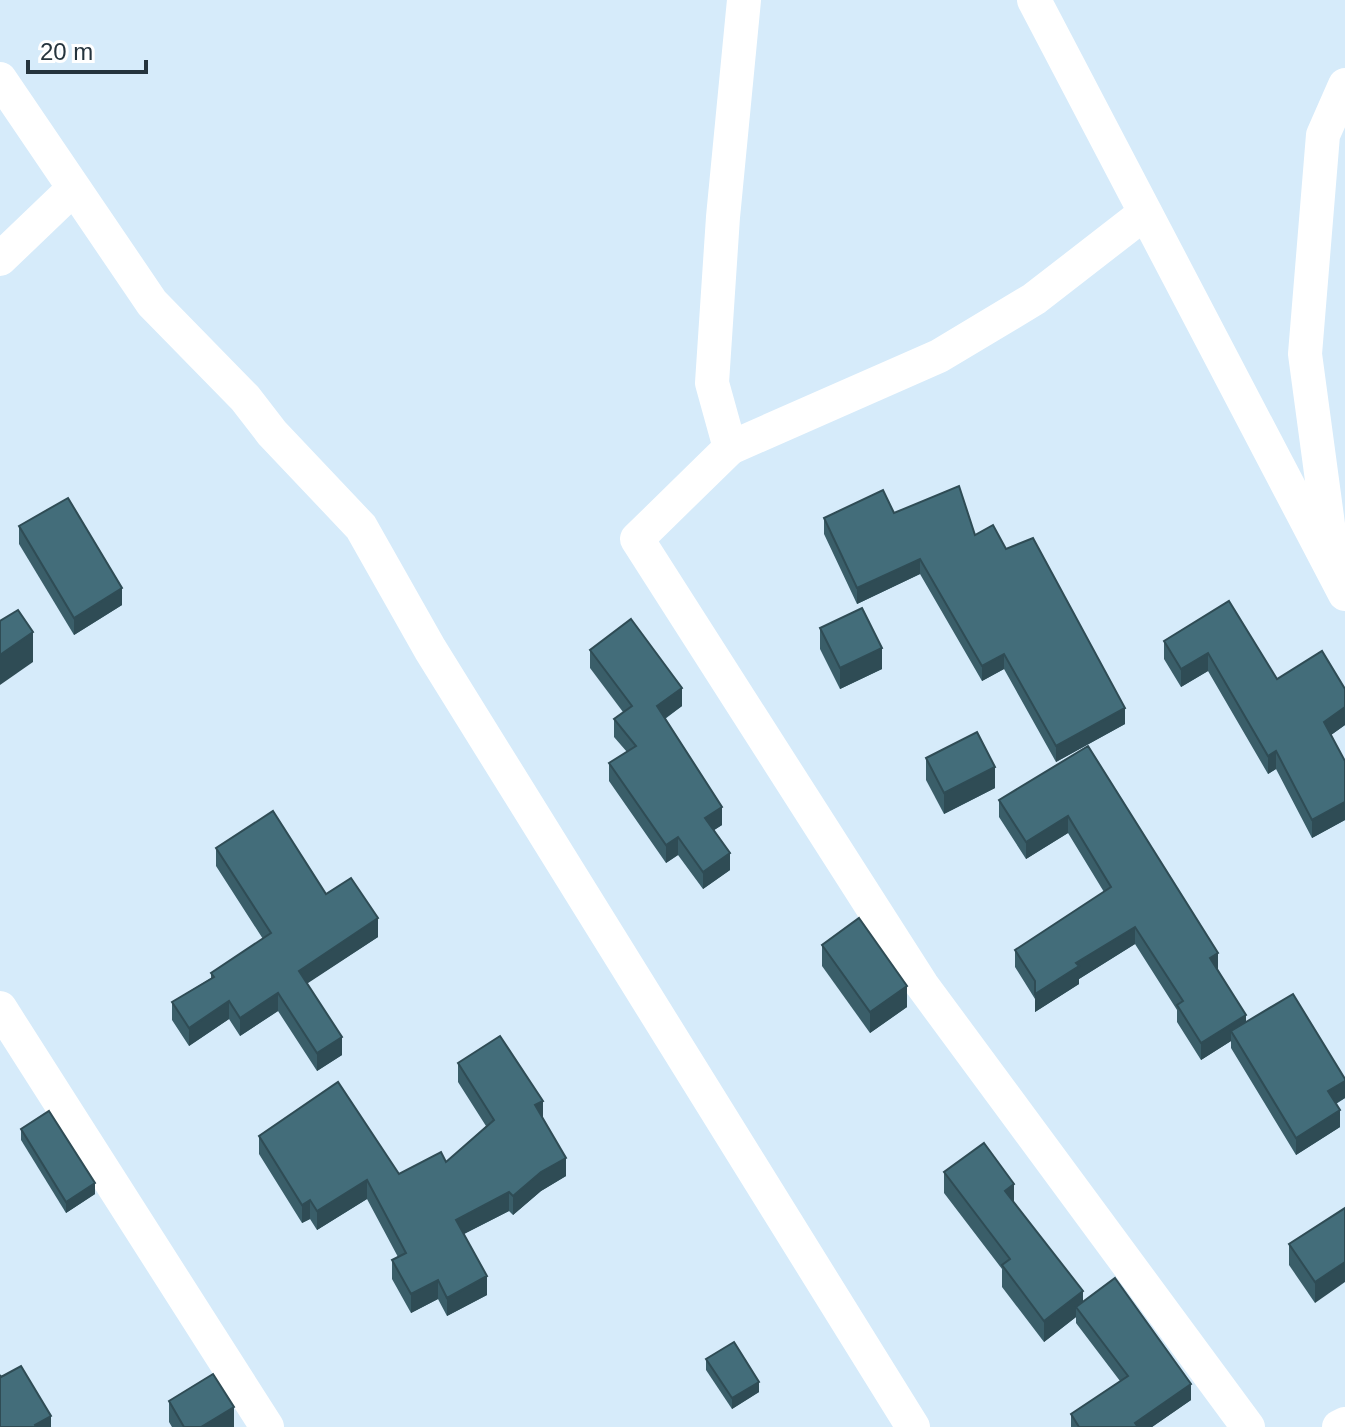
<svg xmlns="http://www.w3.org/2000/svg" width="1345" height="1427" font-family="Arial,sans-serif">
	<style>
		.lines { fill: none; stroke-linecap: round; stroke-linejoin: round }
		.street { stroke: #fff; stroke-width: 34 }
		.wall { fill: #3a5e69 }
		.shaded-wall { fill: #2f4c55 }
		.building { fill: #436d7a; stroke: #2f4c55; stroke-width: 2 }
	</style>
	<rect width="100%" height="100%" fill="#d6ebfa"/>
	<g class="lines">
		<g class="street">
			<path d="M744,0l-21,217 -11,166 18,65 -93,91 285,446 326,442"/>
			<path d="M1034,0l311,594"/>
			<path d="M0,79l152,224 93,95 27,35 89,94 69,122 483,778"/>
			<path d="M0,259l72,-69"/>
			<path d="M730,448l209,-92 95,-57 111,-86"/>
			<path d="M1332,554l-27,-200 18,-219 22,-50"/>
			<path d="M0,1008l267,419"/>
			<path d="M1339,1427l6,-3"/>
		</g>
	</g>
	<g class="wall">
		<path d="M894,513l81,22 31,14 119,175 -69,38 -52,-93 -22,12 -62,-107 -63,30 -33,-70v-16z"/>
		<path d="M19,526l103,79 -48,30 -55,-91z"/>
		<path d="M1229,601l48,78 68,46 -14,10 14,26v59l-33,18 -36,-69 -8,5 -60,-103 -27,16 -17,-28v-18z"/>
		<path d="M820,628l62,41 -42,20 -20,-40z"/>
		<path d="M590,650l92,56 -17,13 57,106 -8,5 16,40 -27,19 -25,-34 -12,8 -57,-82v-18l18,-11 -13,-15v-18l9,-7 -33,-44z"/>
		<path d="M1088,746l130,224 28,53 99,56v19l-9,6 4,23 -44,28 -65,-107v-7l-30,19 -24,-38v-12l-42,-66 -56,35v5l-44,28v-13l-20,-32v-17l89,-58 -36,-59 -42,26 -27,-42v-17z"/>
		<path d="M926,758l69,30 -51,26 -18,-34z"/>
		<path d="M216,848l110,46 52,43 -71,46 35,72 -25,16 -39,-60 -38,25 -11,-17 -40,27 -17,-26v-18l39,-24v-5l52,-34 -47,-73z"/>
		<path d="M822,945l85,62 -37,26 -48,-67z"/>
		<path d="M458,1063l85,55 23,58 -25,15 -28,24 -4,-4 -45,23 23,61 -40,21 -9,-17 -27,14 -19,-34v-19l6,-3 -31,-58 -50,31 -7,-11 -8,4 -43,-69v-18l140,38 47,-12 40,-36 -28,-44z"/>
		<path d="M21,1129l74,65 -29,19 -45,-73z"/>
		<path d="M944,1172l70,30 69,100 108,98 -39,27h-81v-13l49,-33 -44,-58v-6l-32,25 -42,-55v-18l-58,-76z"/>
		<path d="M1345,1208l-30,95 -26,-38v-21z"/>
		<path d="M706,1359l53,33 -27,17 -26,-39z"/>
		<path d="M169,1401l65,26h-62l-3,-5z"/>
	</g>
	<g class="shaded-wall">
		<path d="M920,559v15l-63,30v-16z"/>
		<path d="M122,588v17l-48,30v-17z"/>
		<path d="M33,632v30l-33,23v-30z"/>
		<path d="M882,648v21l-42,20v-21z"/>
		<path d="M1208,653v18l-27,16v-18z"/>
		<path d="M1004,654v15l-22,12v-15z"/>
		<path d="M682,688v18l-25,18v-18z"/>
		<path d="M1345,707v18l-21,15v-18z"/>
		<path d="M1125,708v16l-69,38v-16z"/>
		<path d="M1276,751v18l-8,5v-18z"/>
		<path d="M995,767v21l-51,26v-21z"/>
		<path d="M1345,802v18l-33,18v-18z"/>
		<path d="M722,807v18l-17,11v-18z"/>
		<path d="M1068,816v17l-42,26v-17z"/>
		<path d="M678,837v18l-12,8v-18z"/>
		<path d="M730,853v17l-27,19v-17z"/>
		<path d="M378,918v19l-79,52v-18z"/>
		<path d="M1135,927v17l-56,35v5l-44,28v-18l41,-31z"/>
		<path d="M1218,953v17l-8,5v-17z"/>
		<path d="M907,986v21l-37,26v-21z"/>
		<path d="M278,993v18l-38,25v-18z"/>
		<path d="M229,1001v18l-40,27v-18z"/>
		<path d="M1246,1015v18l-15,-2v10l-30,19v-17z"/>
		<path d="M342,1037v18l-25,16v-18z"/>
		<path d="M1345,1081v17l-17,10v-17z"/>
		<path d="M543,1101v19l-8,-15z"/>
		<path d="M1340,1110v17l-44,28v-17z"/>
		<path d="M566,1158v18l-25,15 -28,24v-19l28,-24z"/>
		<path d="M367,1180v19l-50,31v-19z"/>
		<path d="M95,1183v11l-29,19v-11z"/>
		<path d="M1014,1184v21l-9,-14z"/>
		<path d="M509,1192v19l-53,27v-18z"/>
		<path d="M310,1200v19l-8,4v-18z"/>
		<path d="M1345,1262v20l-30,21v-21z"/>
		<path d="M487,1276v19l-40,21v-18z"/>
		<path d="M438,1280v19l-27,14v-19z"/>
		<path d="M1083,1291v21l-7,-5v10l-32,25v-21z"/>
		<path d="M759,1382v10l-27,17v-11z"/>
		<path d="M1191,1384v16l-39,27h-17v-4z"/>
		<path d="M234,1407v20h-33z"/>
		<path d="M51,1416v11h-16v-2z"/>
	</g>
	<g class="building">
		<path d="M959,486l16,49 18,-10 13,24 27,-11 92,170 -69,38 -52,-92 -22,12 -62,-107 -63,29 -33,-70 59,-28 11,23z"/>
		<path d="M68,498l54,90 -48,30 -55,-92z"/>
		<path d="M1229,601l48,78 45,-28 23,38v18l-21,15 21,39v41l-33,18 -36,-69 -8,5 -60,-103 -27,16 -17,-28z"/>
		<path d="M862,608l20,40 -42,20 -20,-40z"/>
		<path d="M18,610l15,22 -33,23v-34z"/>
		<path d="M631,619l51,69 -25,18 65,101 -17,11 25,35 -27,19 -25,-35 -12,8 -57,-82 27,-17 -22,-27 18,-13 -42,-56z"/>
		<path d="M977,732l18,35 -51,26 -18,-35z"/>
		<path d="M1088,746l130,207 -8,5 36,57 -45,28 -24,-38 6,-4 -48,-74 -59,36 3,3 -44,28v-13l-20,-31 96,-63 -43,-71 -42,26 -27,-42z"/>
		<path d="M273,811l53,83 25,-16 27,40 -79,53 43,66 -25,16 -39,-60 -38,25 -11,-17 -40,27 -17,-26 42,-25 -3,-4 60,-40 -55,-85z"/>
		<path d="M859,918l48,68 -37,26 -48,-67z"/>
		<path d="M1293,994l52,85v2l-17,10 12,19 -44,28 -65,-107z"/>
		<path d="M500,1036l43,65 -8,4 31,53 -25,14 -28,24 -4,-4 -53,28 31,56 -40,22 -9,-18 -27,14 -19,-34 14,-7 -39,-73 -50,31 -7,-11 -8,5 -43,-69 79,-54 61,92 42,-22 5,10 48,-42 -36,-57z"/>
		<path d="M49,1111l46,72 -29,19 -45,-73z"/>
		<path d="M984,1143l30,41 -9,7 78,100 -39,30 -42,-56 8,-6 -66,-87z"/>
		<path d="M1345,1208v54l-30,20 -26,-38z"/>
		<path d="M1115,1278l76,106 -56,39 3,4h-59l-8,-13 57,-38 -52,-69z"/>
		<path d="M734,1342l25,40 -27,16 -26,-39z"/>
		<path d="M21,1366l30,50 -16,9 1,2h-36v-52l1,2z"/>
		<path d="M213,1374l21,33 -33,20h-17l-15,-26z"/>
	</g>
	<path d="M28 60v12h118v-12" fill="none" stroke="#25343d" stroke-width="4"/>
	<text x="40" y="60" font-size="24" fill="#25343d" stroke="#ffffff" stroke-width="6" paint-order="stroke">20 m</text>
</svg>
